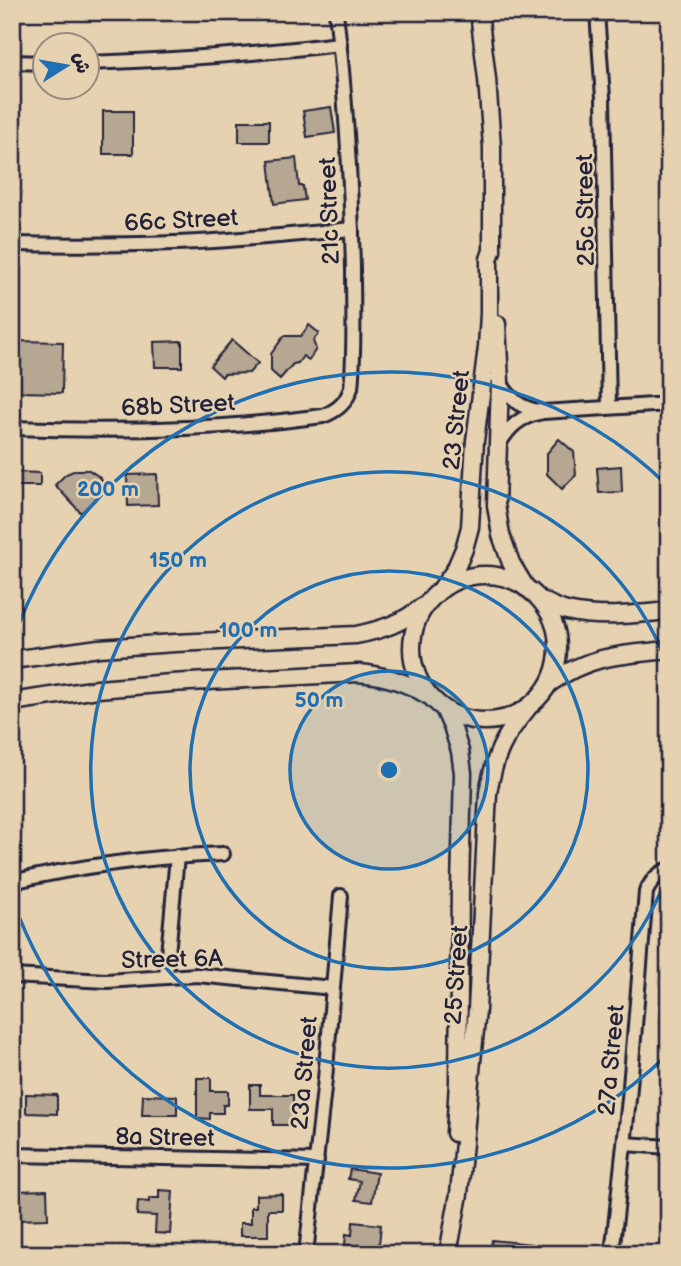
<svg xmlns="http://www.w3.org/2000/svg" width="681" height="1266" font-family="'Balsamiq Sans','Playpen Sans Arabic',sans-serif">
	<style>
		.building { fill: #b6a793; stroke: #22223b; stroke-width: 2 }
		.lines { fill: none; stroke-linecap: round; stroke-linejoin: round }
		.minor-casing { stroke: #22223b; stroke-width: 18 }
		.tertiary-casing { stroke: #22223b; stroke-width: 21 }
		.minor { stroke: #e6d2b0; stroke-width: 12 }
		.tertiary { stroke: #e6d2b0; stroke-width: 16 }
		.ring { fill: none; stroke: #1f6fb2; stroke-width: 3.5 }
		.labels { text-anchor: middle; stroke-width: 5; stroke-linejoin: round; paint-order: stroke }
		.street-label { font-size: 24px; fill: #22223b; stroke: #e6d2b0 }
		.centre { fill: #1f6fb2; stroke: #e6d2b0; stroke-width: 3.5 }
		.ring-label { font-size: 21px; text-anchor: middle; font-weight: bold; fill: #1f6fb2; stroke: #e6d2b0; stroke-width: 5; stroke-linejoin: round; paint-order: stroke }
	</style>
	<rect width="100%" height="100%" fill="#e6d2b0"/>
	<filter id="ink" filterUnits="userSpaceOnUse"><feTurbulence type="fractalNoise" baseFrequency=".0143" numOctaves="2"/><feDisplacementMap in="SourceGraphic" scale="14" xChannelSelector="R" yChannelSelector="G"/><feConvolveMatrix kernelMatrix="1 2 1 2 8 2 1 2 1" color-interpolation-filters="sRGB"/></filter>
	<g filter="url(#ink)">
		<g class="building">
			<path d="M331,107l4,26 -28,4 -4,-26z"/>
			<rect x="103" y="111" width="30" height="43"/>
			<rect x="239" y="121" width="30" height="21"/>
			<path d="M296,158l3,28h4l2,14 -31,4 -5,-43z"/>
			<path d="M309,325l10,8 -6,8 3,8 -7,11 -6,-4 -5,7 -5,1 -13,15 -9,-8v-17l13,-18h17z"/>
			<path d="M232,340l26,23 -9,10 -25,1 -2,3 -12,-11z"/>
			<path d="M18,341l45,1 -1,51 -45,-1z"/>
			<path d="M182,341v26h-27l-1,-25z"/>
			<path d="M559,439l15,13 2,23 -14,14 -15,-15v-21z"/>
			<path d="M621,466l1,26 -23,1 -2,-25z"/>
			<path d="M76,470h13l9,6 10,11 -27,26 -26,-28 11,-11z"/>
			<path d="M12,472l28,1v13h-28z"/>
			<path d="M157,474l1,31 -30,1 -1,-31z"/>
			<path d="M197,1078h14v13h17v14h-5v8h-13v6l-13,-1z"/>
			<path d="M250,1085h10v10h33v30h-20v-16h-23z"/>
			<path d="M26,1094l31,1v19l-31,-1z"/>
			<path d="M143,1095l34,1v19h-35z"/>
			<path d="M350,1169l27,4 -5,29 -16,-2 4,-19 -12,-2z"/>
			<path d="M47,1190l1,29 -33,1 -1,-29z"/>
			<path d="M159,1190l14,1 -3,43 -15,-1 1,-17 -19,-1 1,-14 11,1v-4h10z"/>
			<path d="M282,1194v16h-14v26h-28v-13h11v-16h5v-12z"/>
			<path d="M353,1222l28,3 -3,29h-17v-8l-16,-1 1,-11 6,1z"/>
			<path d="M492,1240l39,4 -1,10h-40z"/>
		</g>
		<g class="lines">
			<defs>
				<g id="minor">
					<path d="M597,12l6,86 6,309"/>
					<path d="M12,62l34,1"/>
					<path d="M88,63c84,-3 168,-9 252,-19"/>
					<path d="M12,244c54,1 108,1 162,-1 60,-2 119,-8 178,-14"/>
					<path d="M500,382c9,16 20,26 39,29"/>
					<path d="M12,428c103,4 208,2 311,-12 15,-6 23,-13 28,-28 4,-39 2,-79 2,-119 -2,-86 -7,-171 -17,-257"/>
					<path d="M498,446c11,-20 23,-30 45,-34l126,-8"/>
					<path d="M12,882c70,-17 139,-25 211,-28"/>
					<path d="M12,976l95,5 90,-6 136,13"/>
					<path d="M166,976l11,-120"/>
					<path d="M625,1144l44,3"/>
					<path d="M12,1155l305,6"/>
					<path d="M306,1254l19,-175 16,-183"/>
					<path d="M612,1254l17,-155 17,-207c6,-12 11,-18 23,-23"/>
				</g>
				<g id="tertiary">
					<path d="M497,324l3,58 -4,123 5,30 10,28 15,25"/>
					<circle cx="485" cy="648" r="73"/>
					<path d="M442,588l13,-18 9,-21 6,-22 5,-86 12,-94 2,-33v-55l3,-8v-104l-5,-68 -8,-67"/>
					<path d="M541,600c8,4 17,9 26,11 33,8 68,3 102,0"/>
					<path d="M12,660l87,-12 76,-5 181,-8c25,-5 47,-12 67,-29"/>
					<path d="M550,683c40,-28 71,-28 119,-33"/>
					<path d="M12,702l86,-13 73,-6 187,-10c26,2 47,8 69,22"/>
					<path d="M444,709l9,20 7,22 3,22 -3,114 -2,195 -3,51"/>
					<path d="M448,1254l11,-60 18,-184 11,-217c6,-36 15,-56 39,-84"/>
				</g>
			</defs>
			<use href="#minor" class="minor-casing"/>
			<use href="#tertiary" class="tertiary-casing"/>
			<use href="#minor" class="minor"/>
			<use href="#tertiary" class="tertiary"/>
		</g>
	</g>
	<circle cx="389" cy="770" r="99" fill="#1f6fb2" fill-opacity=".12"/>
	<g class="ring">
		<circle cx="389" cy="770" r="99"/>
		<circle cx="389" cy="770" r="199"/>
		<path d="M668 874A298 298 0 1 1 668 666"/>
		<path d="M668 1054A398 398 0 0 1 13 900M13 640A398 398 0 0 1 668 486"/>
	</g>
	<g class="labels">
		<g class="street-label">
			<text transform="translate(585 210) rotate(-91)" y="8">25c Street</text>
			<text transform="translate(329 211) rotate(-92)" y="8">21c Street</text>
			<text transform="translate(181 220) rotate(-3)" y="8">66c Street</text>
			<text transform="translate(178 405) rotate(-3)" y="8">68b Street</text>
			<text transform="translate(456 420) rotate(-84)" y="8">23 Street</text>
			<text transform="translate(172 959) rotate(-1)" y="8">Street 6A</text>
			<text transform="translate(456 975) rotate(-86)" y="8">25 Street</text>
			<text transform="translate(611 1060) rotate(-85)" y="8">27a Street</text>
			<text transform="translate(304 1073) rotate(-85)" y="8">23a Street</text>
			<text transform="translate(165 1137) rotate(1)" y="8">8a Street</text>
		</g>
	</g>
	<circle cx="389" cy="770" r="10" class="centre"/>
	<g class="ring-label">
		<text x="108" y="496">200 m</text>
		<text x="178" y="567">150 m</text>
		<text x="248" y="637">100 m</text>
		<text x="319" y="707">50 m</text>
	</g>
	<rect width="681" height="1266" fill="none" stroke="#e6d2b0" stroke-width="42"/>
	<rect x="21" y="21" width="639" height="1224" fill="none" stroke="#22223b" stroke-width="2.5" filter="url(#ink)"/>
	<g transform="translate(66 66) rotate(79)"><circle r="33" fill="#e6d2b0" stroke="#988c81" stroke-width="2"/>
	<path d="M0-5L12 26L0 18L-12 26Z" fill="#1f6fb2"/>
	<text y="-10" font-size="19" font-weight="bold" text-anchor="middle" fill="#22223b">ش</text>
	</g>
</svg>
